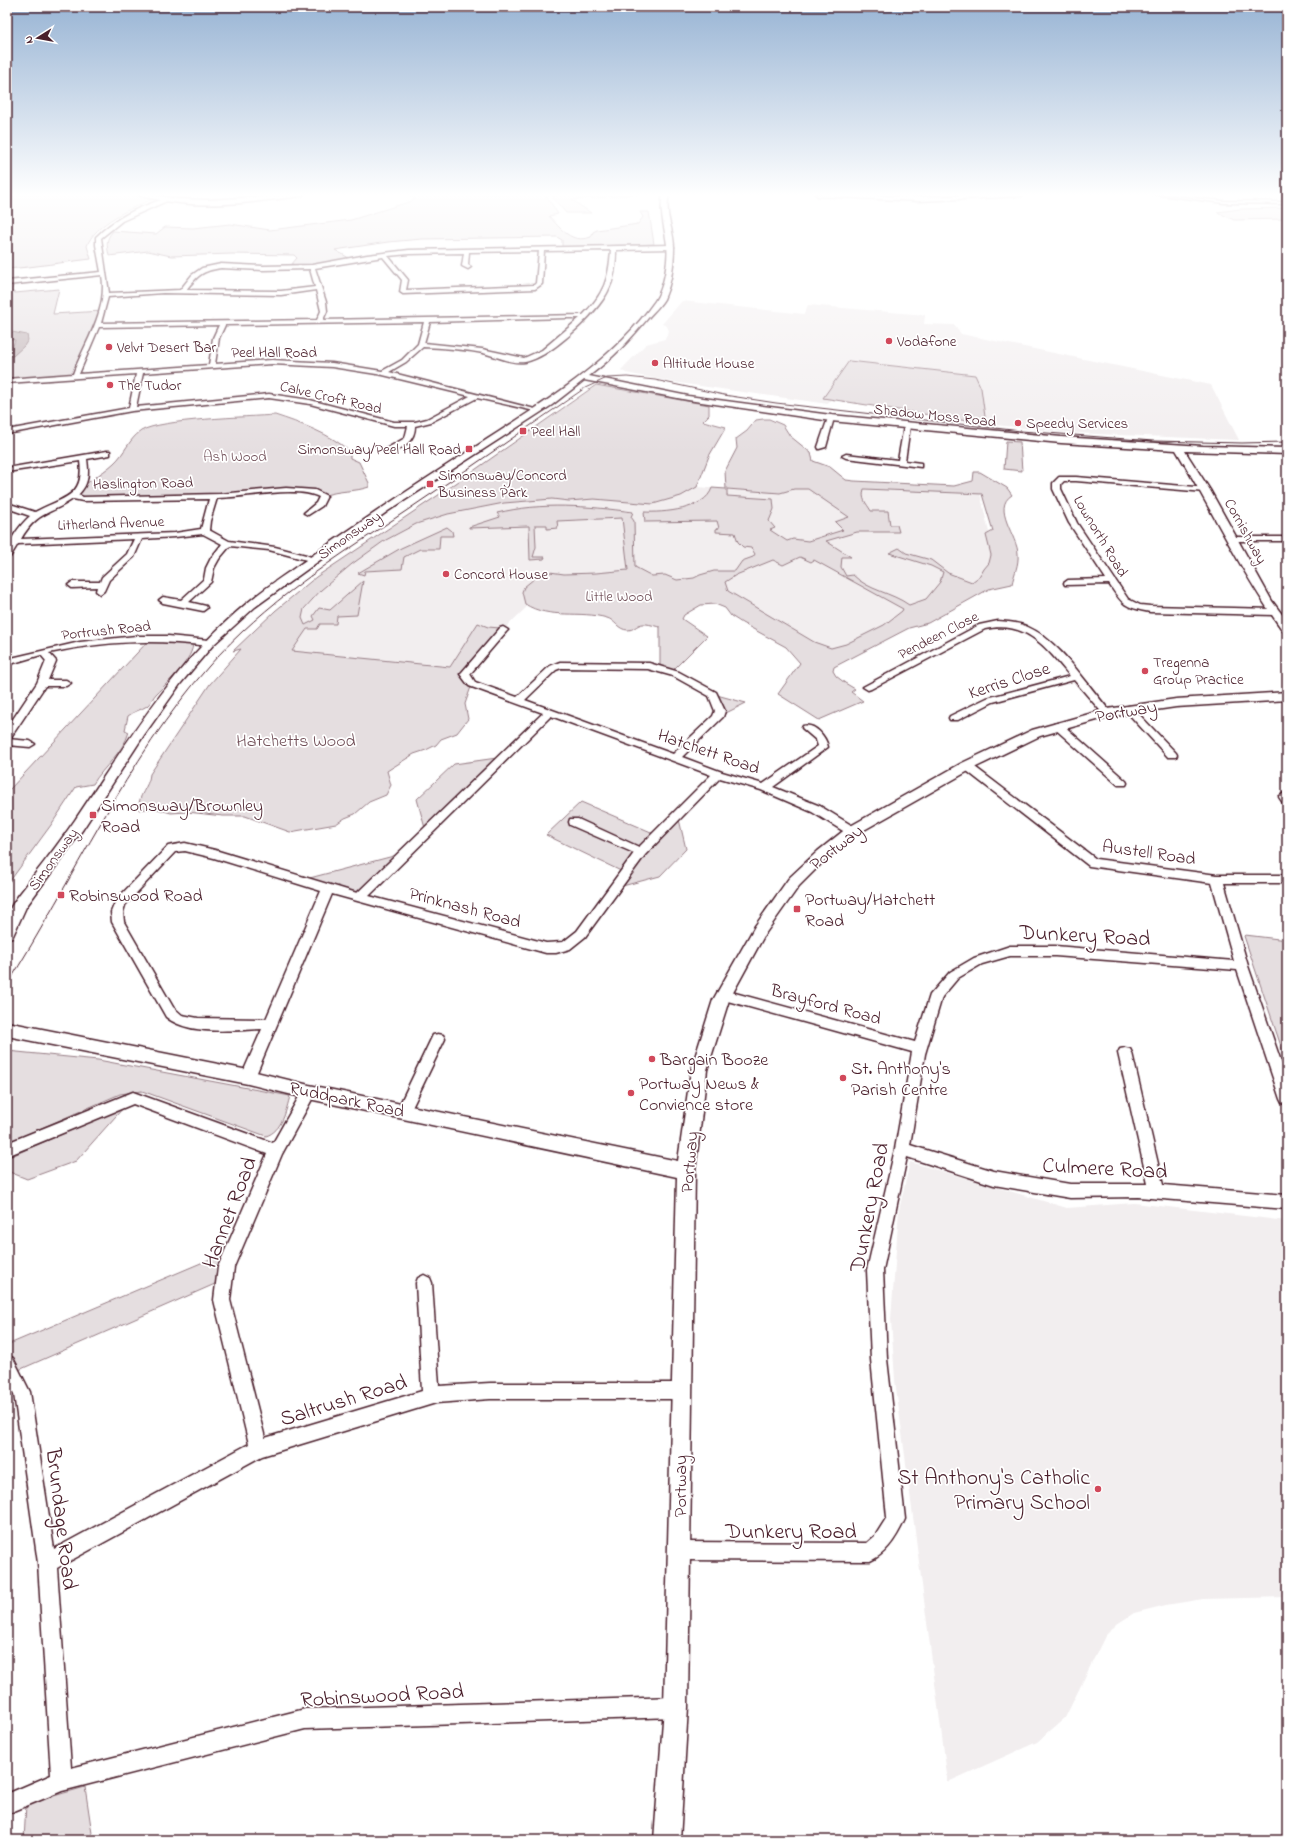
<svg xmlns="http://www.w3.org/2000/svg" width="1294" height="1847" font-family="'Indie Flower',sans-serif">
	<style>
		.built { fill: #f2eeef }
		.green { fill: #e5dee0; stroke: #987e86; fill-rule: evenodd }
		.water { fill: #c1b3b6; stroke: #91787e }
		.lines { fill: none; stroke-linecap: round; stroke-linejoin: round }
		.minor-casing { stroke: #4a1f2b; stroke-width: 3 }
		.tertiary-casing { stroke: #4a1f2b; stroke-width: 3 }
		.secondary-casing { stroke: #4a1f2b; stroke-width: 3 }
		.minor { fill: #fff; fill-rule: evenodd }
		.tertiary { fill: #fff; fill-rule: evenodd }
		.secondary { fill: #fff; fill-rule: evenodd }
		.tram { stroke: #4a1f2b; stroke-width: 1 }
		.poi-dot { fill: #d1495b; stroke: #fff; stroke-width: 1.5 }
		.labels { text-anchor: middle; stroke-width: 3.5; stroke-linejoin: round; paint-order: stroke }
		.far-poi-label { font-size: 15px; fill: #4a1f2b; stroke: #fff; text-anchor: start }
		.far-street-label { font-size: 15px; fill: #4a1f2b; stroke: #fff }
		.far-park-label { font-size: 15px; fill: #714f58; stroke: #fff }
		.street-label { font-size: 18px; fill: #4a1f2b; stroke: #fff }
		.park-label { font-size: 18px; fill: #714f58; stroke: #fff }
		.poi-label { font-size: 18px; fill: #4a1f2b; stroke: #fff; text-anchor: start }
		.near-street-label { font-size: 22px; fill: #4a1f2b; stroke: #fff }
		.near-poi-label { font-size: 22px; fill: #4a1f2b; stroke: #fff; text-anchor: end }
	</style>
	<rect width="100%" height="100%" fill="#fff"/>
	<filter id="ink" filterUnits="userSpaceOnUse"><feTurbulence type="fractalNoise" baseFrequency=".025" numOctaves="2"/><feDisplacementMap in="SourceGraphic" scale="8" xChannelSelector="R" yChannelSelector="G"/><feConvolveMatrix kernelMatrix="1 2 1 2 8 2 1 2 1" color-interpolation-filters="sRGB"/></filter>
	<g filter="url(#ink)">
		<g class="built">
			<path d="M682,301l122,13 4,-9 117,10 -1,9 30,1 7,9 250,51 28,55 -166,-7 -87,-9 -5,-36 -6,-13 -126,-14 -21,43 -156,-22 -46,-9 -5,-3 25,-26 19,-5 4,-8 -2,-5 -5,-2z"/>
			<path d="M697,487l83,6 14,-4 22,-1 164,5 18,79 -164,95 -118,-68 -182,1 -31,30 -60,41 -173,-19 51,-62 31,-26 32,-23 32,-17 32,-10 56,-11 48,-4 17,2 25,-2 59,5 28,-8z"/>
			<path d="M910,1162l157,46 67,-5 153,18v376l-84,2 -37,6 -32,8 -17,11 -12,12 -40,82 -28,24 -89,40 -53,-402 -4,-61 8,-109z"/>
		</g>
		<g class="green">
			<path d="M7,194h124l22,5c-20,8 -59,25 -66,47l4,13c-28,3 -55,8 -84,10z"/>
			<path d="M409,194h136l13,20 -9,2c12,13 22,28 42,21l2,-5 4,-2 41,-6 5,-7 -3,-5h9l5,32 -92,3v-7l-5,-3 -135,2 -34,3 -53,8 14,8 -38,7h-20l6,-7 -3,-3 -62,-1 -61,2 -23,-5 -39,5c-2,-11 -4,-16 4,-25l43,3 9,-7 28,1 37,-4 40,6 81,-10 64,-20z"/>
			<path d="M553,194h85l-66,6 19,13h-25l-12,-14z"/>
			<path d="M1287,208v11l-53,1 -17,-8 24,-3z"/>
			<path d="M15,282l-4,9 4,2 44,-4 -6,25 49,-3 -27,66 -68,4v-98z"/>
			<path d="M849,361l126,14 6,13 5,36 -163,-26z"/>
			<path d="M596,385l113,20v10l-6,6 23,6 -17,29 -12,31 -16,9 -28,8 -59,-5 -25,2 -17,-2 -48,4 -56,11 -32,10 -32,17 -32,23 -31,26 -17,19 -2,9 3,7 10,-5 -2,-4 6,-8 11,2 33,-29 -6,34 -20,1 -1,8h-16l-3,5h-10l-15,22 158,16 28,-44 10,4 12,1 -35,46 7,10 -7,20 3,15 -11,14 -16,6 -5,6 -10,5 -12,4 -27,17 4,14 -5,10 -17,7 -14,12 -10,4 -9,6 -46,8 -45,-16h-22l-36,-4 -16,1 -17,-5 -15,2c-2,-15 10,-22 11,-36l60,-90 31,-35 -8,2 42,-40 41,-34 133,-89z"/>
			<path d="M275,415c24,8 57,19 75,37v6l9,4 10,21v4c-14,5 -30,3 -46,9 -23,-12 -64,-3 -90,-1 -50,2 -100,2 -150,4l-10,-3c12,-14 28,-21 41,-33 11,-10 15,-24 27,-32 19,-12 108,-14 134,-16z"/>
			<path d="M763,419h6l14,6 7,11 21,17 2,8 17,6 16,13 8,1 100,5 19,-5 1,-9h6l27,16 5,7c-21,13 6,42 6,59 1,11 -4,20 -6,30l-23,5 -61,34 -19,5 -75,39 -1,4 3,5 9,7 10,6 -4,3 12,9 -44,19 -41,-26 22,-31 -14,-16 -44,-24 -11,-7 -6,-8 -10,-4 -14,1 -17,10 -2,4 25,17 -36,36 -11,-4v-41c-7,-1 -14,-5 -21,-2 -4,2 -6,5 -11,5 -10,0 -13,-10 -21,-12 -27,-8 -57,2 -82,-14l-3,-12 2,-5 16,-13 10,-2 14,2 32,-1 32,-3 -6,-52 -65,3 1,7 -11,1v-4h-12l1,22 -3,10h12l-1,2 -14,1 -1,-34 -60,2v-1l31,-10 -3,-4c45,-11 90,-7 136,-1l-2,5 3,4 1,46 17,9 13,-1 12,5 17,-2 6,-3 14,-4h21l7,-10 11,-4 2,-3 -4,-6 -8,-1 -5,-5 -3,-9 -19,-1v-3l3,-1 -2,-7 -72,1 -1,-10c19,1 61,-2 68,-24l14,1 -1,-18 12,-23 -1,-9 11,-8 9,-11zM727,489l53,4 14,-4h14l41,28 -14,5 8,8 -35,11 -15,-2 -6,2 -17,-11 5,-2 -6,-7 5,-12 -1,-10 -46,-3zM864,489l118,5 11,37 -7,4 5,20 -2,8 -5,6 -4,7 -8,6 -24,-9 -17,-13 -25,-7 -7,-5 -10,5 42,13 12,6 -3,10 -14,17 -17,6c-18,-13 -40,-14 -56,-30l-7,1 -5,-9 1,-10h9l-25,-16 31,-9h42l-2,-7h-7l-2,-14h-17c-5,-9 -10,-11 -7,-22zM800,557l11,5 3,-2 89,49 -1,2 -18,14 -38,19 -15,4 -17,-6 -86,-51 -3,-9 11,-7 37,-15 10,5z"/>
			<path d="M1006,441l14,1 2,29 -18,-2z"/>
			<path d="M447,527l5,4 1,5h-13l-1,13h-19l-16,8 -2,12 -37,2 -1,4 -6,-2 43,-25z"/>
			<path d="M151,638l42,4c1,17 -25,40 -37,52 -3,3 -5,9 -9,12 -6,4 -13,5 -19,10l-3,14 4,2c-6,21 -26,35 -36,52l-17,3 -25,38 -44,60v-96h3z"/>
			<path d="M713,694l33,9 -28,14z"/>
			<path d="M504,757l-78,75 -9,-33 37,-35z"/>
			<path d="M581,802l77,33 20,-20 8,34 -26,27 -45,12 10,-15 -79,-38z"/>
			<path d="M405,853l-45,44 -58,-17z"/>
			<path d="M1245,935l42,5v124l-43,-128z"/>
			<path d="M7,1051l91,9 192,36c-4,15 -8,35 -24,40l-124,-45 -22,3 -113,49z"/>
			<path d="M124,1107l-48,54 -49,18 -20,-8v-13z"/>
			<path d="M234,1249l-10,31 -212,93 5,9 -10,3v-40z"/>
			<path d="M85,1787l8,53h-69l2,-36z"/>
		</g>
		<path class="water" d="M7,331l20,4 1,5 -4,6 -11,10 -6,-1 5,-6 3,-9 -8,-2z"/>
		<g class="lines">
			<defs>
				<g id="minor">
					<path d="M957,194h5l4,4 -4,1z"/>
					<path d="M1152,194l72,7 63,1v2l-63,-1z"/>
					<path d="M165,199l2,2 -45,20 -21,17 8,55 71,-3 12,-15 10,-7 19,-4 42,2 49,-1 55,-10 42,-5 262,-5 3,2 -3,2 -55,1c0,14 -1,28 -8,41 -11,22 -58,67 -83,71 -14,2 -29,-6 -42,-9 -20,-4 -40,-5 -60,-6l-17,15 -17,10 150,38v2l-62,-14 -46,24 -16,4c0,16 -14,24 -28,28l-4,-2 1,-2 21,-12 3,-12h-14l-84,-22 -41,-6 -137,13 -125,23v-4l122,-22 7,-34 -129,9v-4l66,-5c12,-32 35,-63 29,-99l-95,10v-4l94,-9 -5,-27v-8c19,-19 44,-31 69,-38zM611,250c-2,29 -7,44 -28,65l-260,5 4,-9 -1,-9 -11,-34 68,-11 19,23 -2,12 3,2 132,-5 7,-5 2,-33zM539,251l-3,32 -2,2 -128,5 2,-10 -20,-24 21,-2 55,-1 -2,13 6,3 3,-2 -3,-2 1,-13zM221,268l42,2 47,-1 5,18 -34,4 -95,-1c12,-15 16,-19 35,-22zM316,290l5,21 -4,9 -216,3 7,-26 55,-4 118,2zM567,318h13l-38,32 -18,8 -42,-9 -58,-6 6,-21zM424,322l-6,22 -16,16 -20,11 -50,-8 -60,-3 -57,4 4,-26 6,-13zM219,325l-6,13 -4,27 -130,9 20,-47zM272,364l60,3 51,8 87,21 -43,23 -12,3h-21l-84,-22 -41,-6 -133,13 7,-34z"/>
					<path d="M831,416l3,2 -8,29 -7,2 -1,-2 10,-29z"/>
					<path d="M907,424l3,2 -5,35 16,2v4l-75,-9 -4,-2 4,-2 52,6 6,-34z"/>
					<path d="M107,451h3v4l-23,4c2,15 2,25 -9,36l5,2 137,-3 66,-6 29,2 12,6 -5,10 -14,9 -4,-2 12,-10 3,-6c-23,-12 -75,1 -102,1l-7,23 -1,9 20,11 46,6 31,8 12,5 -4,2 -45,-12 -39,-4 -11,13 -5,9 -3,14 -22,20 17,4 1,2 -4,3 -40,-8 -4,-3 4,-3 18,3 23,-21 2,-11 5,-10 11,-14 -19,-10 -28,3 -33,2 -8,18 -25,23 -5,11 -4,3 -4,-3 1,-4 -25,1 -4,-3 4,-3h28l2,-5 25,-23 7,-15 -116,5 -8,13h-3c0,-15 12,-31 23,-41l-23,-8v-5l28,9c27,-15 50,-14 45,-51l-73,11v-4zM73,499l10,2 126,-2 -8,30 -26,4 -154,6c16,-28 29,-24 52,-40z"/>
					<path d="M1059,477h17l132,11 1,2 -4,2 -129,-11h-12l-3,3v5l16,34 51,76 12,6 10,1 124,3 4,3 -4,3 -124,-3c-26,-5 -27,-7 -41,-28l-44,1 -1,-2 4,-3 38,-1 -37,-56 -16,-34v-6z"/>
					<rect x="1230" y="537" width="57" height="4"/>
					<path d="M998,621c10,1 20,1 30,6 32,14 59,58 82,84l2,2 -2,2h-6l-30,-35 -81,22 -35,18h-8l-1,-2 1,-2 37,-18 83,-22c-24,-29 -44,-56 -85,-47l-114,60 -3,1 -5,-3 116,-62z"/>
					<path d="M503,627l5,3 -2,2 -36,42 5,8 42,15 33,-31 10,-4 89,1 30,9 37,20 9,19 -2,6 -41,40 40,15 41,12 55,-38 -2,-6 -14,-12 1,-2c12,-3 23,11 25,21l-55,40 47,19 36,22 2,3 -2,3h-8l-36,-22 -51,-22 -41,-12 -75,77 -60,82 -15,12 -14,4h-10l-214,-59 -77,183 -2,4 -5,2 -5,-2 -2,-4 21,-48c-28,1 -73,7 -96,-12l-54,-95 -1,-10 5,-12 52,-54 17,-3 30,7 142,43 186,-180 -74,-27 -9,-12 2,-2 38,-44zM561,668l87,1 25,7 36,20 6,15 -2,5 -40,38 -148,-54 31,-30zM551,716l160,59 -72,72 -61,-28h-8l-1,3 1,3 64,28 -57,78 -14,11 -17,1 -177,-47zM185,851l29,7 107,33 -55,128 -68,-1 -16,-3 -9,-8 -49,-85 -1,-10 2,-7 50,-53z"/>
					<path d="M136,636h32l41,4 5,3 -5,3c-57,-7 -104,-5 -160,7l7,8 -8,19h18l5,3 -5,3h-21l-34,51 -4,1v-10l30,-45 9,-22 -5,-6 -34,10v-6l73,-17z"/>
					<path d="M1129,706l3,1 44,46 1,2 -1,2h-8l-42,-46 -2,-2 2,-2z"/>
					<path d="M1058,723l4,1 64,57 1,2 -1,2h-8l-64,-57 -1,-2 1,-2z"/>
					<path d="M7,739l23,2 5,3 -5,3 -23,-2z"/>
					<path d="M967,763l4,1 125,95 121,16h70v8h-63l24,83 39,113v26l-5,-2 -2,-4 -43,-129 -182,-14h-45l-28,8 -24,14 -16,19 -17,57 -15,91 84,26 76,13h78l-30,-131 2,-4 5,-1 5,1 2,4 31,132 124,10v14l-149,-12 -68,1 -76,-13 -87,-28 -24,113 4,89 18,160c-7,16 -18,35 -35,42l-190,-1 -6,-3 -3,-6 3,-6 6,-3 187,1 8,-7 12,-19 -16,-158 -4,-89 28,-121 17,-97 -188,-52 -4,-1 -2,-4 2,-4 4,-1 191,52 15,-47 20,-23 24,-14 36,-12h45l179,15 -22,-78 -123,-17 -126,-98 -1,-2z"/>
					<path d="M1284,793l3,1v10l-4,-1 -4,-6z"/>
					<path d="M438,1034l5,1 2,4 -37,77 -5,2 -5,-2 -2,-4 2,-4 35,-73z"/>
					<path d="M309,1086l5,2 2,4 -34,62 -48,113 -4,33 35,138 157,-47 -6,-108 2,-5 6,-3 6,3 2,5 7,103 51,-3h191l6,2 2,6 -2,6 -6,2h-191l-54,4 -174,53 -205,112 14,200 234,-59 371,-12 7,3 3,7 -3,7 -7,3 -371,12 -243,62 -55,23v-20l44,-19 -13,-212 -24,-169 -7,-13v-25l6,2 17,34 24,157 195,-105 -35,-144 4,-33 49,-113 -134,-50 -126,52v-13l126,-51 140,51 31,-55z"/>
				</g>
				<g id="tertiary">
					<path d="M663,194h6c-5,23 5,34 5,54 0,17 -3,36 -10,51 -4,7 -11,13 -16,19 -20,24 -34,39 -59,58l99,20 143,19 230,22 142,9 84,2v6l-102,-3 25,39 62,111 15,20v11l-4,-1c-41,-57 -71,-121 -107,-181l-115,-7 -230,-22 -143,-21 -104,-20 -32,25 -164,106 -133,96 -42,38 -32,38 -37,52 -61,94 -57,78 -14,31 -5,2c0,-7 -1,-15 0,-21 2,-15 16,-28 24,-40 15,-19 30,-39 44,-59 53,-78 96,-153 171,-216 21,-18 45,-33 67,-49 56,-39 112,-76 170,-113 62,-40 129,-80 172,-141 9,-13 14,-41 12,-56 -2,-18 -8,-33 -4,-51z"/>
					<path d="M1287,692v8l-111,7 -68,10 -68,19 -68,33 -115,65 -29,23 -29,29 -34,48 -36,66 -22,70 -12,101 -7,536 -8,133h-26l10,-133 13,-530 -368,-78 -61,-15 -241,-48v-14l241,48 61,15 369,76 13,-91 22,-70 42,-74 34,-48 29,-27 29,-23 115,-65 70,-33 75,-21 69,-10z"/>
				</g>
				<g id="secondary">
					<path d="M138,194h11l28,5 31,1 96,-6 -3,2c-48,6 -98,14 -146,3 -6,-1 -13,-2 -17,-5z"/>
					<path d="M815,194l104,3 105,-3 -3,2 -102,5 -101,-5z"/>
				</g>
			</defs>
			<use href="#minor" class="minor-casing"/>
			<use href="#tertiary" class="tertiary-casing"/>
			<use href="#secondary" class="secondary-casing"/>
			<use href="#minor" class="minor"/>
			<use href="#tertiary" class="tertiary"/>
			<use href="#secondary" class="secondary"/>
			<path class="tram" d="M7,985c67,-106 119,-225 202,-319 56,-64 128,-109 197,-155 60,-40 119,-82 179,-123l22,-10 20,-1 28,3 69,15 52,8 245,28 132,10 89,2 45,-1"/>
		</g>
	</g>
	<linearGradient id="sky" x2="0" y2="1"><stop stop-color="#98b4d4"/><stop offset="0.43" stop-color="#fff"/><stop offset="1" stop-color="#fff" stop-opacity="0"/></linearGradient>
	<rect width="1294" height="453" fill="url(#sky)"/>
	<g class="poi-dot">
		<circle cx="889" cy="341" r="4"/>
		<circle cx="109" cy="347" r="4"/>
		<circle cx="655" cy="363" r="4"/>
		<circle cx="110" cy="385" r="4"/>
		<circle cx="1018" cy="423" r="4"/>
		<rect x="519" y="427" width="8" height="8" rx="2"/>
		<rect x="465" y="445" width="8" height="8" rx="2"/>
		<rect x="426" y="480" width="8" height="8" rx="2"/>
		<circle cx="446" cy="574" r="4"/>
		<circle cx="1145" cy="671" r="4"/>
		<rect x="89" y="811" width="8" height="8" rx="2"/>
		<rect x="57" y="891" width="8" height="8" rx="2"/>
		<rect x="793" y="905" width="8" height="8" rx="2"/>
		<circle cx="652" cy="1059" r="4"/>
		<circle cx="843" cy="1078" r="4"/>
		<circle cx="631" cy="1093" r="4"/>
		<circle cx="1098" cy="1489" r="4"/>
	</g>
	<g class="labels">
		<g class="far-poi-label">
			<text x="897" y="346">Vodafone</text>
			<text x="117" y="352">Velvt Desert Bar</text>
			<text x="663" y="368">Altitude House</text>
			<text x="118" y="390">The Tudor</text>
			<text x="1026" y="428">Speedy Services</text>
			<text x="531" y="436">Peel Hall</text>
			<text x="461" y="454" text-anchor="end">Simonsway/Peel Hall Road</text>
			<text x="438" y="480">Simonsway/Concord<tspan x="438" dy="17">Business Park</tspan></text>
			<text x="454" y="579">Concord House</text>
			<text x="1153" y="667">Tregenna<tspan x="1153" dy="17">Group Practice</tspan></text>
		</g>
		<g class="far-street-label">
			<text x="274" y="357">Peel Hall Road</text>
			<text transform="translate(331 397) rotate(13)" y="5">Calve Croft Road</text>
			<text transform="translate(935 415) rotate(6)" y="5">Shadow Moss Road</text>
			<text transform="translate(143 483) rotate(-1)" y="5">Haslington Road</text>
			<text transform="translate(111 523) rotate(-2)" y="5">Litherland Avenue</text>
			<text transform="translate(1246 531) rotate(61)" y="5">Cornishway</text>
			<text transform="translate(349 535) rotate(-35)" y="5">Simonsway</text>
			<text transform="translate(1101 536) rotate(59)" y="5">Lownorth Road</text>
			<text transform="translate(106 630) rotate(-6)" y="5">Portrush Road</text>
			<text transform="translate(938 635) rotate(-27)" y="5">Pendeen Close</text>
			<text transform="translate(53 859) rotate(-54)" y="5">Simonsway</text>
		</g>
		<g class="far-park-label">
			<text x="235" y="461">Ash Wood</text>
			<text x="619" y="601">Little Wood</text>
		</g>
		<g class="street-label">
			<text transform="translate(1009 680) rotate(-18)" y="6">Kerris Close</text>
			<text transform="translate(1126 711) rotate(-10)" y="6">Portway</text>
			<text transform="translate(709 751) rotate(19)" y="6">Hatchett Road</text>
			<text transform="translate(836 847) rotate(-38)" y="6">Portway</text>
			<text transform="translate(1149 852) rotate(8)" y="6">Austell Road</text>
			<text transform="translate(465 907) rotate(15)" y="6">Prinknash Road</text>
			<text transform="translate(826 1004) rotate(15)" y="6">Brayford Road</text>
			<text transform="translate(347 1099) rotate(12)" y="6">Ruddpark Road</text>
			<text transform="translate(689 1162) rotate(-85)" y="6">Portway</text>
			<text transform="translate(680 1486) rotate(-90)" y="6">Portway</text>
		</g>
		<g class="park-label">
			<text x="296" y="746">Hatchetts Wood</text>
		</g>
		<g class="poi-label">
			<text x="101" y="811">Simonsway/Brownley<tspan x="101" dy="21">Road</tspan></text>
			<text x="69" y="901">Robinswood Road</text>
			<text x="805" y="905">Portway/Hatchett<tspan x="805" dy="21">Road</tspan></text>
			<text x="660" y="1065">Bargain Booze</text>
			<text x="851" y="1074">St. Anthony's<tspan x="851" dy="21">Parish Centre</tspan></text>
			<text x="639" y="1089">Portway News &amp;<tspan x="639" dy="21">Convience store</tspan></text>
		</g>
		<g class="near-street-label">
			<text transform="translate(1085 934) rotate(3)" y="8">Dunkery Road</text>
			<text transform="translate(1105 1167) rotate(3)" y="8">Culmere Road</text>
			<text transform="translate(868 1207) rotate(-79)" y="8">Dunkery Road</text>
			<text transform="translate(228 1212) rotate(-69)" y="8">Hannet Road</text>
			<text transform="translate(343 1399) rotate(-17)" y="8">Saltrush Road</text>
			<text transform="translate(63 1519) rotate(83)" y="8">Brundage Road</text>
			<text x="791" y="1538">Dunkery Road</text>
			<text transform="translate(382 1694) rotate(-3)" y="8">Robinswood Road</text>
		</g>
		<g class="near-poi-label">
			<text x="1090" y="1484">St Anthony's Catholic<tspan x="1090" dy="25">Primary School</tspan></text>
		</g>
	</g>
	<rect width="1294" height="1847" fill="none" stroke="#fff" stroke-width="24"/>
	<rect x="12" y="12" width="1270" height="1823" fill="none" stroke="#4a1f2b" stroke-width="1.5" filter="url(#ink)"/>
	<g transform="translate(38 38) rotate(259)" stroke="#ffffff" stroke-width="3" paint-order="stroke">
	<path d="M0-3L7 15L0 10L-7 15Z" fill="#4a1f2b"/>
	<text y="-6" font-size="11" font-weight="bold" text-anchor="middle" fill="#4a1f2b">N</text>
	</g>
</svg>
